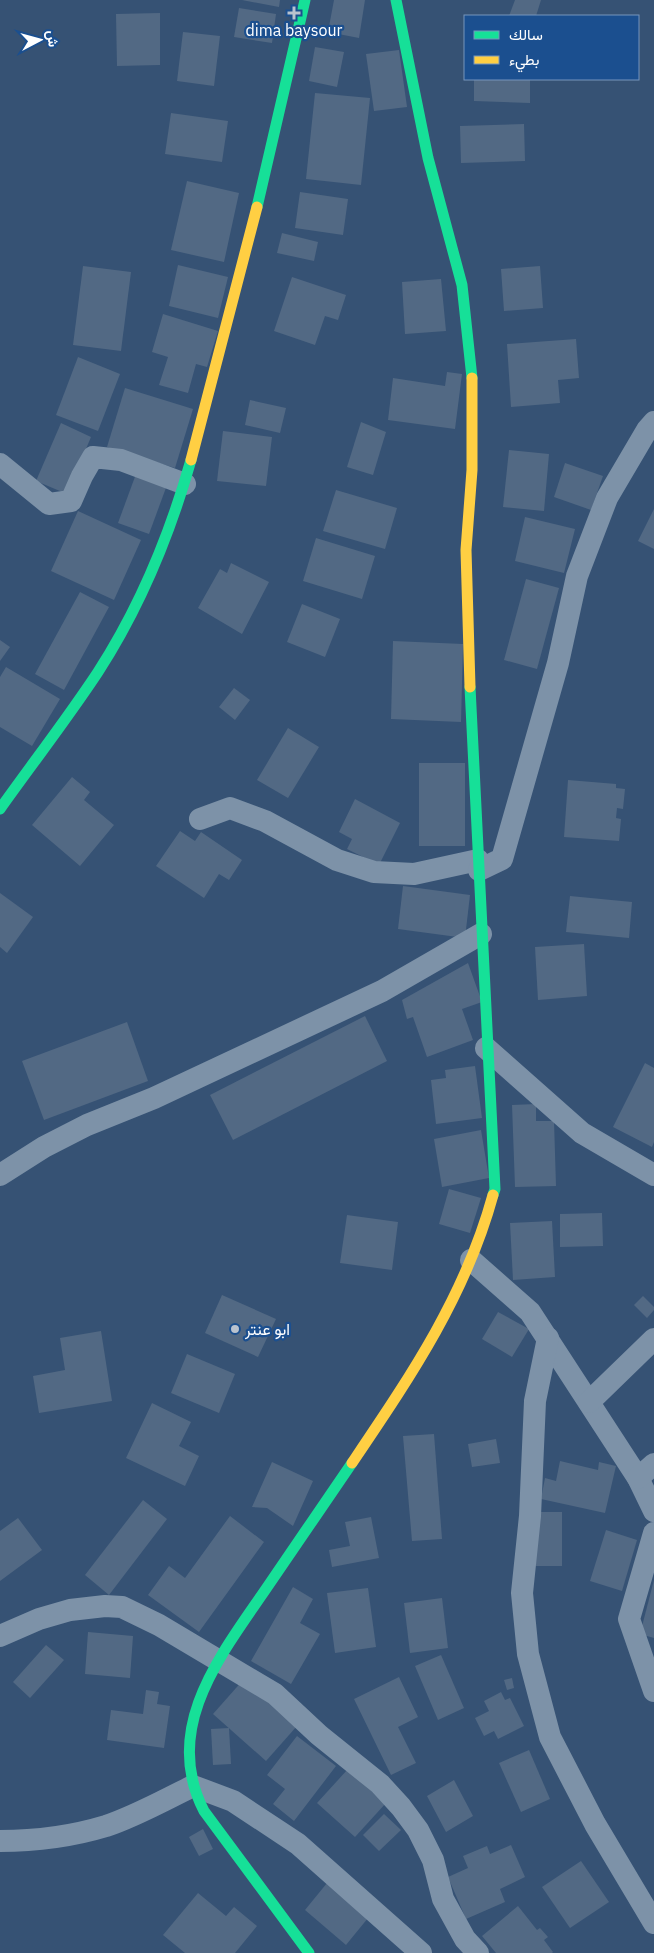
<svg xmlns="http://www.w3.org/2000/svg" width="654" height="1953" font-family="'IBM Plex Sans',Vazirmatn,sans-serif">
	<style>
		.building { fill: #526984 }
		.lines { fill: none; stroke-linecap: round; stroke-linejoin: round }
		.street { stroke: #7d92a8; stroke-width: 22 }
		.fast { stroke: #16e098; stroke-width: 11 }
		.slow { stroke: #ffcf43; stroke-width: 11 }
		.poi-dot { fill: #b9c2ce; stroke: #1b4f8f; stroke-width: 2 }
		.labels { text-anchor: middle; stroke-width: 4.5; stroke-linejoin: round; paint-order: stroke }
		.poi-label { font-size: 16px; fill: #fff; stroke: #1b4f8f }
	</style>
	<rect width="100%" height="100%" fill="#365274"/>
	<g class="building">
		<path d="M242,0h38l-1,7z"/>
		<path d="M334,0h31l-6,38 -31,-6z"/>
		<path d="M515,0h26l-5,16h-27z"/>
		<path d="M239,8l37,6 -4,29 -38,-6z"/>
		<path d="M160,13v52l-43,1 -1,-52z"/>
		<path d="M183,32l37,4 -6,50 -37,-5z"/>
		<path d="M315,47l29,5 -7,35 -28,-6z"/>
		<path d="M399,50l8,57 -33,4 -8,-57z"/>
		<path d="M474,79h56v24l-56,-2z"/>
		<path d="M315,93l55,5 -9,87 -55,-6z"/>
		<path d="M171,113l57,8 -6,41 -57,-8z"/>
		<path d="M524,124l1,37 -64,2 -1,-37z"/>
		<path d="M187,181l52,12 -15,69 -53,-12z"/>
		<path d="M300,192l48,7 -5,36 -48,-7z"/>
		<path d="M282,233l36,9 -4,19 -37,-8z"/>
		<path d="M178,265l50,12 -10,41 -49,-12z"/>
		<path d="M83,266l48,6 -10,79 -48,-6z"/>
		<path d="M540,266l3,42 -39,3 -3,-42z"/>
		<path d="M292,277l54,18 -8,25 -13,-4 -10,29 -41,-14z"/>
		<path d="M441,279l5,52 -41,3 -3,-52z"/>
		<path d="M163,314l55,17 -11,36 -11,-3 -8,29 -29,-8 9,-28 -16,-5z"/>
		<path d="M576,339l3,39 -21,2 2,23 -49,4 -4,-63z"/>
		<path d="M78,357l42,17 -22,57 -42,-16z"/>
		<path d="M447,372l15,2 -7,55 -67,-9 5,-42 52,8z"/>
		<path d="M125,388l68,21 -18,59 -68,-21z"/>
		<path d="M250,400l36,8 -6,25 -35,-8z"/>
		<path d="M361,422l25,10 -13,43 -26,-8z"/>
		<path d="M61,423l30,14 -24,57 -31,-13z"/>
		<path d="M223,431l49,6 -6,49 -49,-5z"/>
		<path d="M509,450l40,4 -5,57 -41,-4z"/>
		<path d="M565,463l38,13 -12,34 -37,-13z"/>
		<path d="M136,474l31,11 -18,49 -31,-11z"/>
		<path d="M336,490l61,18 -12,41 -62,-18z"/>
		<path d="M654,509v40l-16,-8z"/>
		<path d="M78,511l63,29 -27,60 -63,-29z"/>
		<path d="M525,517l50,12 -11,44 -49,-12z"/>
		<path d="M316,538l59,18 -13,43 -59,-18z"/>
		<path d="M231,563l38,19 -27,52 -44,-26 22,-39 7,4z"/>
		<path d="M526,579l33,9 -22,81 -33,-9z"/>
		<path d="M80,592l29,15 -45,83 -29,-16z"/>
		<path d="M302,604l38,15 -15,38 -38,-15z"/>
		<path d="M0,640l10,7 -10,14z"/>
		<path d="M393,641l70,3 -2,78 -70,-3z"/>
		<path d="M6,667l54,32 -28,47 -32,-19v-50z"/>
		<path d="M234,688l16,12 -15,20 -16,-13z"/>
		<path d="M288,728l31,19 -31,51 -31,-18z"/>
		<rect x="419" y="763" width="46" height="83"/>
		<path d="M72,777l18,15 -6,8 30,25 -34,41 -48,-41z"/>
		<path d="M568,780l48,4v4l9,1 -2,20 -6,-1 -1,10 5,1 -2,22 -55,-4z"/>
		<path d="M355,799l45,24 -21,42 -32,-16 5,-10 -13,-7z"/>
		<path d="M180,831l15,10 6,-9 41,28 -13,20 -10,-6 -15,24 -48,-32z"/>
		<path d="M403,886l67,9 -5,43 -67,-9z"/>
		<path d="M0,893l33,24 -26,36 -7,-6z"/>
		<path d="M570,896l62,6 -3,36 -63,-6z"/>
		<path d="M584,944l3,52 -49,4 -3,-53z"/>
		<path d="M468,963l14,39 -20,7 11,31 -46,17 -14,-40 -6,2 -5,-19z"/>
		<path d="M365,1016l22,45 -154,79 -23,-45z"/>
		<path d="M127,1022l21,59 -104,39 -22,-59z"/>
		<path d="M645,1063l9,5v74l-2,5 -39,-20z"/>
		<path d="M475,1066l7,52 -46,6 -5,-44 15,-2 -1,-8z"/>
		<path d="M536,1104v17h18l2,65 -41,1 -3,-82z"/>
		<path d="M481,1130l8,48 -47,9 -8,-48z"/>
		<path d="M449,1189l32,9 -11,35 -31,-9z"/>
		<path d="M602,1213l1,33 -43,1v-33z"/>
		<path d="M347,1215l51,7 -6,48 -52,-7z"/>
		<path d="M552,1221l3,56 -42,3 -3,-57z"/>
		<path d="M222,1295l54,24 -18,38 -53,-24z"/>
		<path d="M643,1296l11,11v3l-7,8 -13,-13z"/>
		<path d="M498,1312l31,17 -17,28 -30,-18z"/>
		<path d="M101,1331l11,70 -73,12 -6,-37 32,-6 -5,-32z"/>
		<path d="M187,1354l48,20 -16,39 -48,-20z"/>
		<path d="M152,1403l39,19 -12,24 20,10 -14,30 -59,-28z"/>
		<path d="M434,1434l8,105 -30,2 -9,-105z"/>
		<path d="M496,1439l4,24 -28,4 -4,-23z"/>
		<path d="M560,1461l38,9 1,-8 17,4 -11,47 -64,-14 4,-21 11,3z"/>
		<path d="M272,1462l41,19 -20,45 -26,-18 -15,-1z"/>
		<path d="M143,1500l24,19 -58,76 -24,-20z"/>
		<rect x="536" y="1512" width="26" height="54"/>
		<path d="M230,1516l34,26 -65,90 -51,-37 21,-29 16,12z"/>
		<path d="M371,1517l8,41 -47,9 -3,-17 21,-4 -5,-24z"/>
		<path d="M18,1518l24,32 -42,31v-50z"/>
		<path d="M606,1530l31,10 -15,51 -32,-10z"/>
		<path d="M654,1580v58l-14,-4z"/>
		<path d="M293,1587l20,12 -13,24 20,11 -29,50 -40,-23z"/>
		<path d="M368,1588l8,59 -41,6 -8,-60z"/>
		<path d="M442,1598l6,50 -38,5 -6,-50z"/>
		<path d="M88,1632l45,4 -3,42 -45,-4z"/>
		<path d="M46,1645l18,15 -34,38 -17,-16z"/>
		<path d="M441,1655l23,53 -26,12 -23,-54z"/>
		<path d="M399,1677l19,40 -20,10 18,36 -25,12 -37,-76z"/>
		<path d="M512,1678l2,10 -7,2 -3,-10z"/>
		<path d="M244,1679l53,47 -31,35 -53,-47z"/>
		<path d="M146,1690l13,2 -2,12 13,2 -6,42 -57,-8 4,-30 32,4z"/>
		<path d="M501,1692l4,8 5,-2 14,28 -26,13 -4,-8 -10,5 -9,-18 14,-7 -5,-10z"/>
		<path d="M229,1728l2,36 -18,1 -2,-36z"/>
		<path d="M297,1736l39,30 -42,55 -21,-17 12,-15 -18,-14z"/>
		<path d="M529,1750l21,49 -29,13 -22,-49z"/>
		<path d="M348,1769l38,34 -31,34 -38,-34z"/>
		<path d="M454,1780l19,36 -27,16 -19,-36z"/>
		<path d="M384,1814l17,16 -22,21 -16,-16z"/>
		<path d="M203,1829l10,20 -14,7 -10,-19z"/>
		<path d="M511,1845l14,32 -25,12 5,13 -39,17 -18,-42 20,-9 -5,-12 24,-10 3,8z"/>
		<path d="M581,1861l28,41 -39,26 -28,-41z"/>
		<path d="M327,1883l41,35 -22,27 -41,-35z"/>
		<path d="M198,1893l28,23 8,-9 23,19 -22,27h-50l-22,-18z"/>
		<path d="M518,1906l19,24 3,-2 8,9 -4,3 9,12 -1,1h-56l-14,-17z"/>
	</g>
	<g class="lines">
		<g class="street">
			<path d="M0,464l49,40 22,-3 11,-25 11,-19 28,3 64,24"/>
			<path d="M200,819l30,-11 35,13 72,39 37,12 40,2 64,-14"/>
			<path d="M479,870l23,-11 56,-196 19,-87 30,-78 40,-68 7,-8"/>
			<path d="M486,1048l96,85 72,42"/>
			<path d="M0,1175l44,-28 43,-22 67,-27 228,-107 99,-57"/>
			<path d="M471,1260l59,52 108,166 16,33"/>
			<path d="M548,1338l-13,63 -5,115 -8,77 6,61 22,83 45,87 59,99"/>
			<path d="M589,1402l65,-63"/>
			<path d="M638,1478l16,-14"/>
			<path d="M654,1533l-25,86 25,72"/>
			<path d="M0,1636l39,-17 31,-9 35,-4 17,1 37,18 116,69 44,41 61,49 21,23 17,23 15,30 10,39 22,40 13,14"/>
			<path d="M0,1841c34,0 73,-5 106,-15 30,-10 58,-26 87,-40l40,15 65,43 123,109"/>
		</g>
		<g class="fast">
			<path d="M396,0l32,158 34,127 10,93"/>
			<path d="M257,207l48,-207"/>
			<path d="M470,687l25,502 -2,6"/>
			<path d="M0,809c32,-45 67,-90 98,-137 42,-65 72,-138 93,-212"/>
			<path d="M309,1953l-105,-142c-44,-85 20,-160 66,-228 27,-40 55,-80 82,-120"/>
		</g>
		<g class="slow">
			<path d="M191,460l66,-253"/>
			<path d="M470,687l-4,-137 6,-80v-92"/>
			<path d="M352,1463c58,-86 113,-166 141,-268"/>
		</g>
	</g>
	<g class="poi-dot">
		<path d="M291.5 5.5h5v5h5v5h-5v5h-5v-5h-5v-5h5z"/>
		<circle cx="235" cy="1329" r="5"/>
	</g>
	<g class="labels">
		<g class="poi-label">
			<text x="294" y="36">dima baysour</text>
			<text x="245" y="1335" text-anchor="start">ابو عنتر</text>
		</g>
	</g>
	<rect x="464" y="15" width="175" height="65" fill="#1b4f8f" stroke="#7695bc"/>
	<rect x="474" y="31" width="25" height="8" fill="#16e098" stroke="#7695bc"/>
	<text x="509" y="40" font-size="15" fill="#ffffff">سالك</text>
	<rect x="474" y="56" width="25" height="8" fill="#ffcf43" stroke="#7695bc"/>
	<text x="509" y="65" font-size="15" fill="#ffffff">بطيء</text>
	<g transform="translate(40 40) rotate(84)" stroke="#1b4f8f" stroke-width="4" paint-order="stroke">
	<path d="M0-4L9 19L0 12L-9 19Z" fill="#ffffff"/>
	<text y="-8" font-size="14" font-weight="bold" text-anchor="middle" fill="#ffffff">ش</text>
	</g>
</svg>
